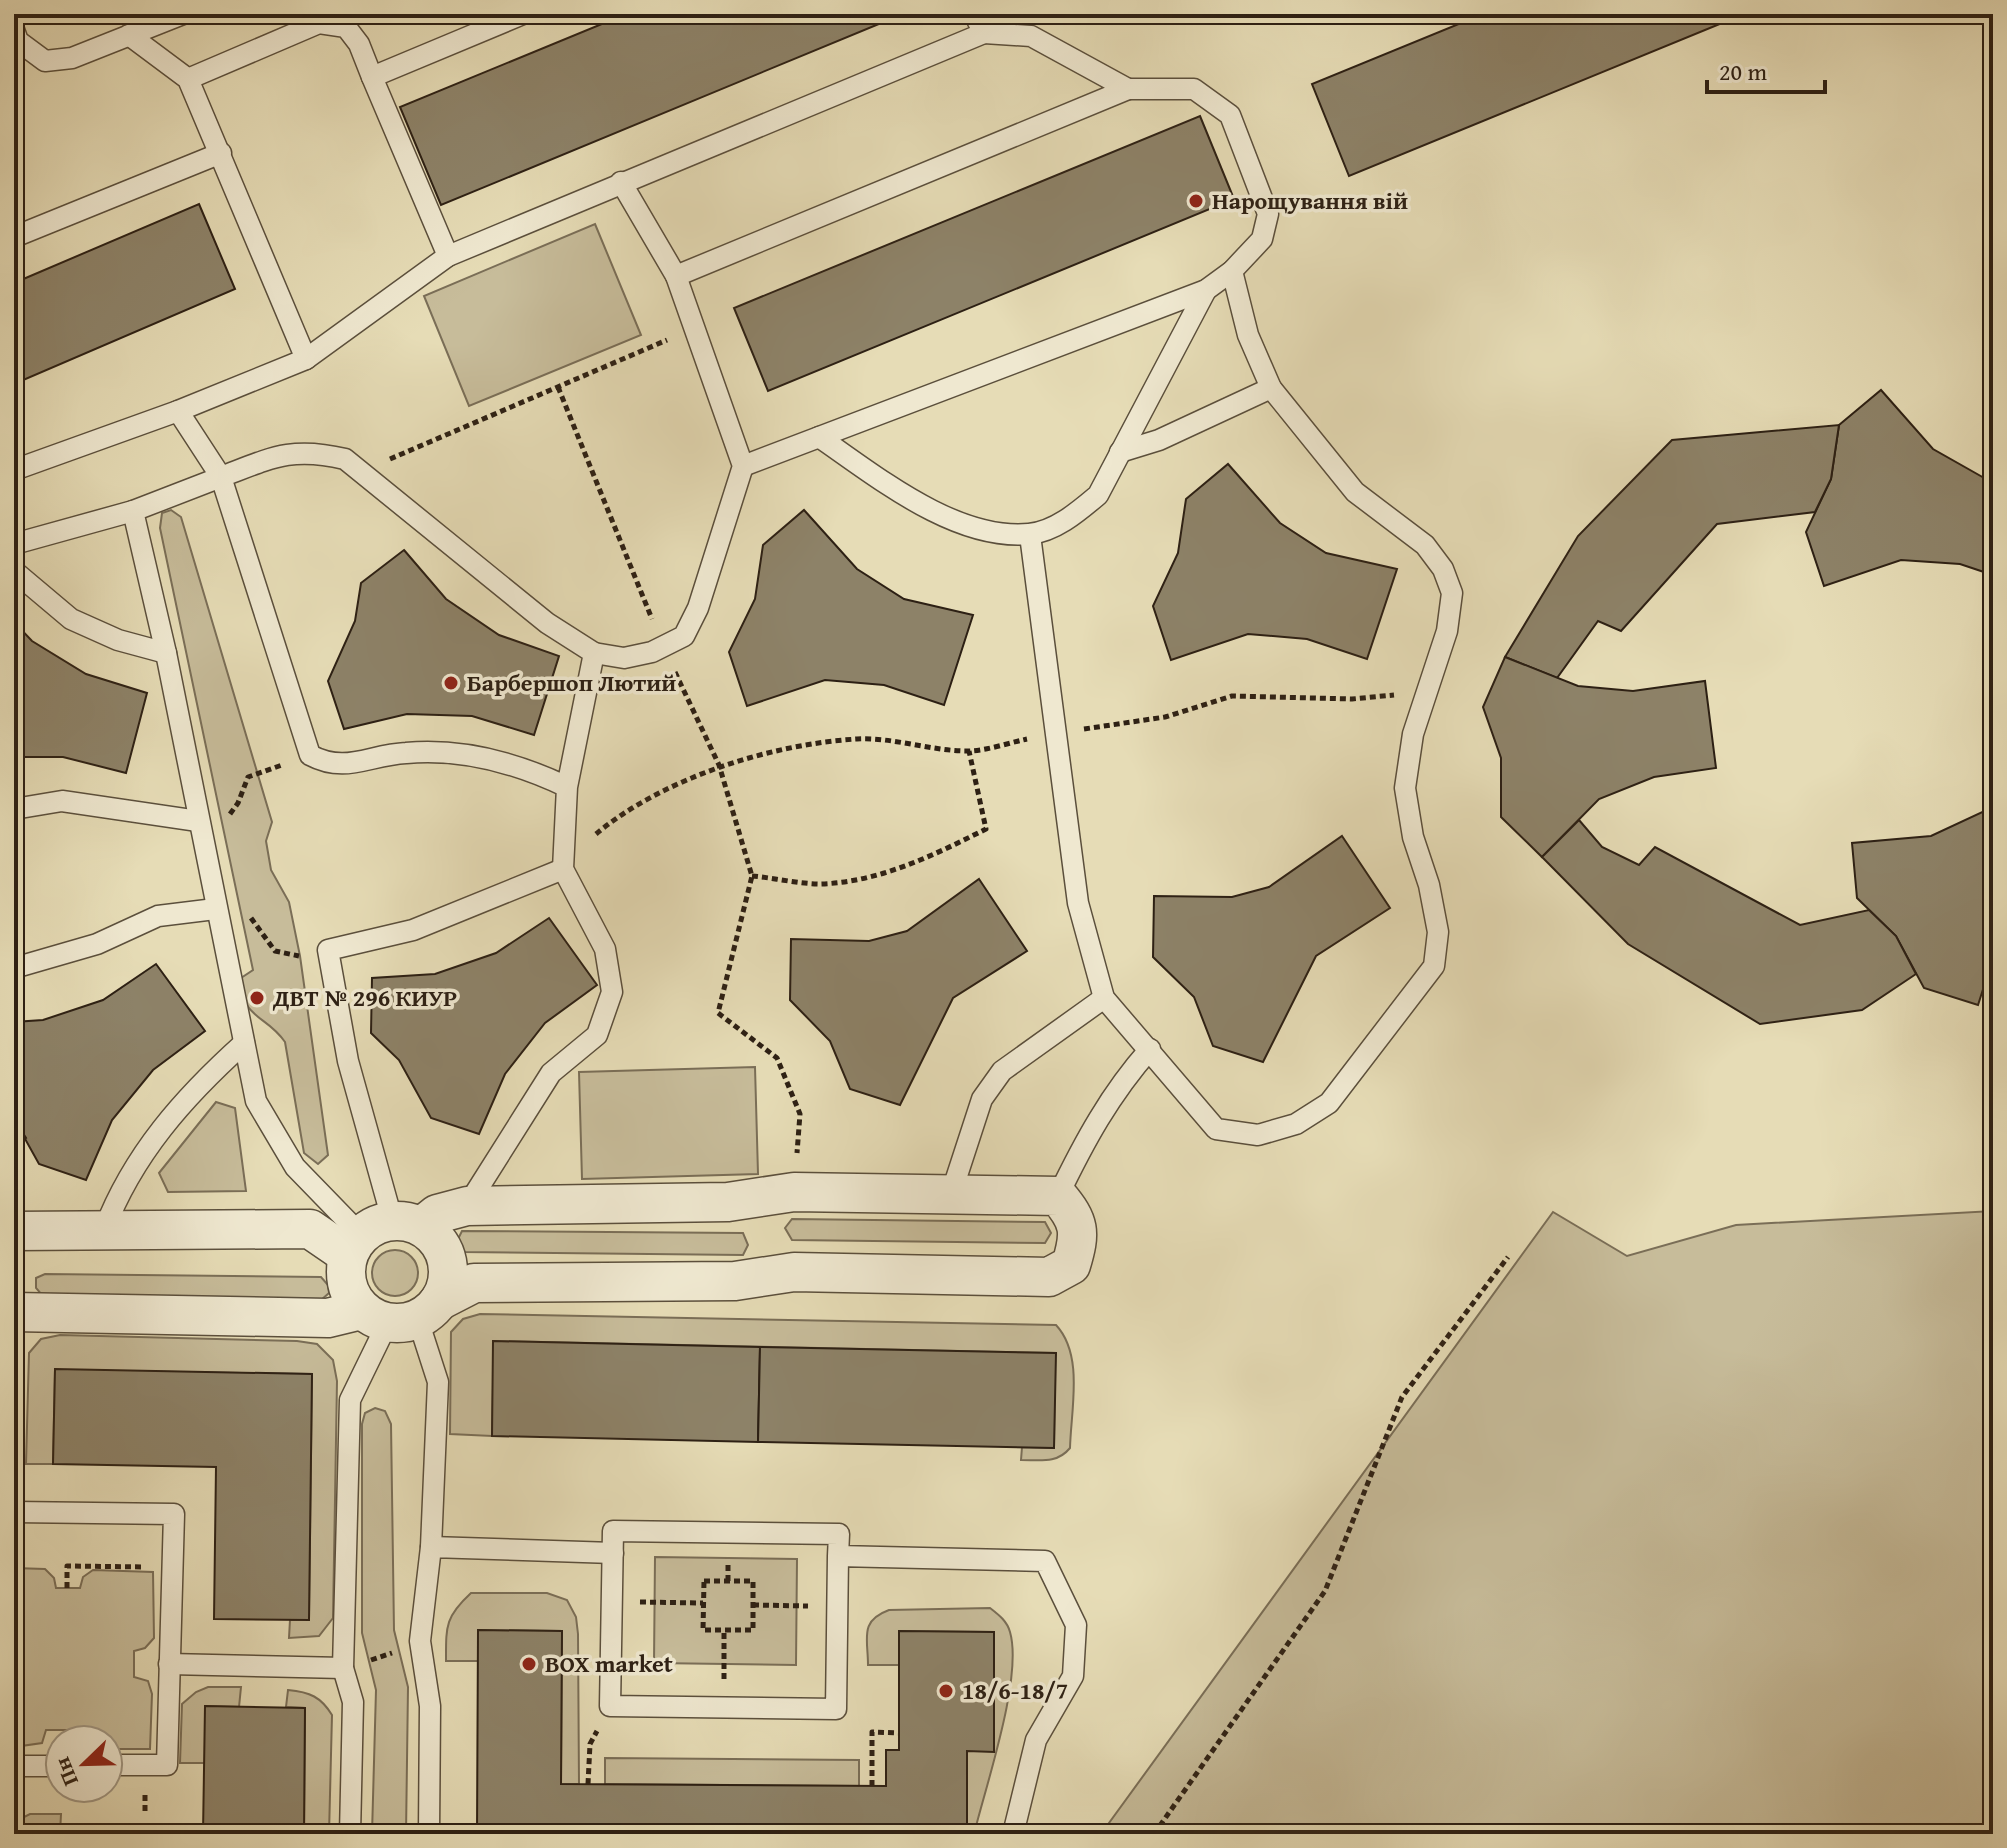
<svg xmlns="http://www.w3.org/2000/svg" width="2007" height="1848" font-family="'Gentium Book Plus',serif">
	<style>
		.green { fill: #c7bc9a; stroke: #7a6e57; stroke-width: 2 }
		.building { fill: #8d8268; stroke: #2d2014; stroke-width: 2 }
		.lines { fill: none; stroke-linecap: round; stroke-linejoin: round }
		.service-casing { stroke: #5b4f3c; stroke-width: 23 }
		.minor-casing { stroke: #5b4f3c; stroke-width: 41 }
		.path { stroke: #2d2014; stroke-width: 5; stroke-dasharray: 6 4; stroke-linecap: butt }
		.service { stroke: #efe8d0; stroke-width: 20 }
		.minor { stroke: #efe8d0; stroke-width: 38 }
		.poi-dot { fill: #8f2418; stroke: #efe8d0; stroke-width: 3 }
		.labels { text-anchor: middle; stroke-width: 7; stroke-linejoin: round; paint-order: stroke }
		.poi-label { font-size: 24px; font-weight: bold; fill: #2d2014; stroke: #efe8d0; text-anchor: start }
	</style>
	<rect width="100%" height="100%" fill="#e6dcb6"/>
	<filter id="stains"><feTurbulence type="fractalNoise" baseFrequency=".0025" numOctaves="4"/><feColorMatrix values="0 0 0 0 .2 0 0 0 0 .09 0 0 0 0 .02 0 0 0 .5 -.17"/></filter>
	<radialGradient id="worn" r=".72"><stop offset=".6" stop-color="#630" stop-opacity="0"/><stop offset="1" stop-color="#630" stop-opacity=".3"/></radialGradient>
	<g class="green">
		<path d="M595,224l46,111 -172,71 -45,-110z"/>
		<path d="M171,510l10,7 91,305 -6,19 5,29 18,32 11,54 28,199 -10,9 -14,-11 -19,-111c-19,-28 -44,-22 -44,-64l12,-8 -93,-442 2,-15z"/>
		<path d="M755,1067l3,107 -176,5 -3,-107z"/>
		<path d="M216,1102l19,6 11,83 -78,1 -9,-19z"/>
		<path d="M1993,1211v623h-892l452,-622 74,44 109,-31z"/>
		<path d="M792,1219l253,3 6,11 -6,10 -253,-3 -7,-12z"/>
		<path d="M462,1231l281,2 5,12 -5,10 -281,-3 -5,-11z"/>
		<circle cx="395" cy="1273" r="23"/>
		<path d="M45,1274l276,3 7,8 1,8 -8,7 -279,-5 -6,-7v-10z"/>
		<path d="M480,1314l576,11c28,30 15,84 14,123 -13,16 -30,12 -49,12l1,-13 32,1 1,-95 -561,-12 -2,95 -42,-2 1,-102 12,-13z"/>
		<path d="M60,1335l237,6 20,3 16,16 4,21 -4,237 -14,18 -30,2 1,-18 19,-1 3,-245 -257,-4 -2,94h-27l3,-111 12,-14z"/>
		<path d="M375,1408l10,3 6,13 3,206 14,57 -2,147h-34l4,-144 -14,-57v-209l3,-11z"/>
		<path d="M655,1557l142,2 -1,106 -142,-2z"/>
		<path d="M14,1568l31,1 9,9 2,10h24l3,-11 10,-7 60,2 1,66 -9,10 -11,3v26l14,4 4,13 -2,55h-42v-9h-35l-3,-10h-24l-4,13 -28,4z"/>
		<path d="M471,1593h76l20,7 9,17 2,17 1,150h-18l1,-153 -84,-1v31h-32c0,-35 -1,-44 25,-68z"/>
		<path d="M990,1608c9,7 17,13 20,24 13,45 -24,153 -36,202h-7v-83h27v-119l-94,-1 -1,34h-31c0,-27 -9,-44 21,-55z"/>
		<path d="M208,1687h33l-2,20 -34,-1v57h-25l2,-59 14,-12z"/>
		<path d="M288,1690c22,2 33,7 44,25l-3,119h-25l1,-126 -19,-1z"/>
		<path d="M605,1758l254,2v26l-254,-2z"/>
		<path d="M30,1814h31l-1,20h-46l4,-14z"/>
	</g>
	<g class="building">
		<path d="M626,14h277l-462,191 -41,-98z"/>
		<path d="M1483,14h261l-395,162 -37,-92z"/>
		<path d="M1200,116l34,83 -466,192 -34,-83z"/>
		<path d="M199,204l36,85 -221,95v-101z"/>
		<path d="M1881,390l52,59 60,34v92l-33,-11 -59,-4 -77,26 -18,-54 25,-53 8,-54z"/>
		<path d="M1839,425l-8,54 -16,33 -98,12 -96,107 -23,-10 -41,57 -52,-21 73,-121 94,-96z"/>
		<path d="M1228,464l52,59 46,30 71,16 -30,90 -60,-20 -59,-5 -77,26 -18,-54 25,-53 8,-54z"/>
		<path d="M804,510l53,59 47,30 69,16 -29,90 -60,-20 -59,-5 -78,26 -18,-54 26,-53 8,-54z"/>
		<path d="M404,550l42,49 53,36 60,21 -25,79 -62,-19 -65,-2 -63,15 -16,-48 27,-60 6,-38z"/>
		<path d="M14,622l18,19 54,33 61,19 -21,80 -63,-16h-49z"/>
		<path d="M1505,657l73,29 55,5 72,-10 11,87 -62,9 -55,22 -57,58 -41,-40v-59l-18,-51z"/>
		<path d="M1993,807v151l-15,47 -54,-17 -28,-52 -39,-38 -5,-55 79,-7z"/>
		<path d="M1579,820l23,27 37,18 16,-18 145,78 69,-15 27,26 20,38 -54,36 -102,14 -132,-80 -86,-87z"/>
		<path d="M1342,836l48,72 -74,48 -53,106 -50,-16 -19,-49 -41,-40 1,-61 78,1 37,-10z"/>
		<path d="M979,879l48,72 -74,47 -53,107 -50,-16 -20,-48 -40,-41 1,-61 78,2 38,-10z"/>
		<path d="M549,918l48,67 -52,38 -40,51 -26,60 -48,-16 -32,-58 -28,-27 1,-55 63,-4 61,-21z"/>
		<path d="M156,964l49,67 -52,39 -41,50 -26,60 -47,-16 -25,-45v-97l29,-2 60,-20z"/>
		<path d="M14,1119l12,19 -12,7z"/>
		<path d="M493,1341l267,6 -2,95 -266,-6z"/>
		<path d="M760,1347l296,6 -2,95 -296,-6z"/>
		<path d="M55,1369l257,5 -3,246 -95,-1 2,-152 -163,-3z"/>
		<path d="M478,1630l84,1 -1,153 325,2v-36h13v-119l95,1v120l-27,-1v83h-490z"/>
		<path d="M205,1706l100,2 -1,126h-101z"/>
	</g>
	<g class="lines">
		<defs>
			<g id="service">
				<path d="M14,30l4,11 27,20 27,-3 111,-44"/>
				<path d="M188,79l131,-56 27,4 13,17 13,33"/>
				<path d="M621,182l55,94 452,-187 -97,-53 -47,-3"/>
				<path d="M14,237l207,-84"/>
				<path d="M448,256l-76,-179 151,-63"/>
				<path d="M306,359l142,-103 536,-223 -10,-19"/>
				<path d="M178,411l43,66 -88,34 33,142 90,448 39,66 66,68"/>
				<path d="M819,437c57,39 136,104 210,97 26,-2 50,-23 69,-39l108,-205"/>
				<path d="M1120,452l39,-12 112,-52"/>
				<path d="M743,466l463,-176 26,-19 30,-32 6,-25 -38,-99 -36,-26h-66"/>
				<path d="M14,470l164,-59 128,-52 -118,-280 -59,-44"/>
				<path d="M1030,535l48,368 26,95 112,131 42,6 38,-11 33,-21 105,-137 4,-34 -9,-47 -16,-48 -8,-49 8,-54 34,-103 5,-38 -9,-24 -18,-24 -70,-53 -84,-104 -23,-53 -16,-64"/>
				<path d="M14,544l119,-33"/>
				<path d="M14,571l57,48 47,21 48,13"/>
				<path d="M594,653l30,5 28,-6 32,-16 14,-28 45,-142 -67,-190"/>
				<path d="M14,809l48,-8 136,20"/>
				<path d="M14,968l83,-24 61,-28 57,-7"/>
				<path d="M951,1194l31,-95 20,-28 102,-73"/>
				<path d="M1058,1196c26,-54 52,-102 92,-147"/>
				<path d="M467,1206l84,-133 46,-38 15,-43 -7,-43 -42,-80 4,-82 27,-134 -47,-30 -202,-164c-54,-13 -74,-1 -124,18l89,278c36,19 58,0 96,-2 57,-5 111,10 161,34"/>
				<path d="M392,1219l-44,-158 -20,-111 85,-20 150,-61"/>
				<path d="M104,1230c29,-76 80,-133 140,-187"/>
				<path d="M418,1320l20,62 -7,165"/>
				<path d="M14,1512l160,2 -7,251h-59"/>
				<path d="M838,1556l1,-22 -226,-3 -3,175 226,3 2,-153 207,5 31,64 -3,51 -37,64 -23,94"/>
				<path d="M169,1664l174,4"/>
				<path d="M14,1766h46"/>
				<path d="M350,1834l3,-132 -10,-34 7,-268 38,-78"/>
				<path d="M429,1834l1,-128 -10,-65 11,-94 182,6"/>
			</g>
			<g id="minor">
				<circle cx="397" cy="1272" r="51"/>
				<path d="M422,1226l15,-12 30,-8 261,-4 66,-10 264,4c22,26 23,36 13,69l-22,12 -255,-5 -59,9 -261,2 -35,18"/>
				<path d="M14,1231l296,-2 38,26"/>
				<path d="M14,1312l314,6 33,-8"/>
			</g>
		</defs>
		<use href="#service" class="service-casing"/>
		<use href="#minor" class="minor-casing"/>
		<g class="path">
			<path d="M558,387l94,232"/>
			<path d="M390,459l277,-119"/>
			<path d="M675,672l44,93 33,111 -34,137 59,45 23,56 -3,39"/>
			<path d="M1084,729l81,-12 67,-21 120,3 42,-4"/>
			<path d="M230,814l8,-11 10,-26 34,-12"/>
			<path d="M596,834c67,-56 175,-90 261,-95 36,-2 74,12 110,12 19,0 41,-8 60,-12"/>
			<path d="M752,876c23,2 47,8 69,8 59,-2 113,-29 165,-55l-17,-78"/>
			<path d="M251,918l24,33 24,5"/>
			<path d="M14,1162v3"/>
			<path d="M704,1581h49v49h-50z"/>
			<path d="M728,1581v-19"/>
			<path d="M67,1588v-22l78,1"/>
			<path d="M640,1602l63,1"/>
			<path d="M753,1605l55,1"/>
			<path d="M371,1660l21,-7"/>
			<path d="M724,1679v-49"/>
			<path d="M588,1784l2,-40 7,-13"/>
			<path d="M872,1786v-54l27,1"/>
			<path d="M145,1795v19"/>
			<path d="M1154,1834l171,-243 77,-194 106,-140"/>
		</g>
		<use href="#service" class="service"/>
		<use href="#minor" class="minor"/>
	</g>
	<g class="poi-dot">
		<circle cx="1196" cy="201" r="8"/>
		<circle cx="451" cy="683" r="8"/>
		<circle cx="257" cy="998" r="8"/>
		<circle cx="529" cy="1664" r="8"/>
		<circle cx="946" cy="1691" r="8"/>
	</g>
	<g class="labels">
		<g class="poi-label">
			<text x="1212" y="209">Нарощування вій</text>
			<text x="467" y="691">Барбершоп Лютий</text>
			<text x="273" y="1006">ДВТ № 296 КИУР</text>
			<text x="545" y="1672">BOX market</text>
			<text x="962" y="1699">18/6-18/7</text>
		</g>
	</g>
	<rect width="2007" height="1848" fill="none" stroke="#e6dcb6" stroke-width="48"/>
	<rect x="16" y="16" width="1975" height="1816" fill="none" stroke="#2d2014" stroke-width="4"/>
	<rect x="24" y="24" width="1959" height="1800" fill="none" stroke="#2d2014" stroke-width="2"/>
	<g transform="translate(84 1764) rotate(247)"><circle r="38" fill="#efe8d0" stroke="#a19885" stroke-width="2"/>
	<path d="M0-6L14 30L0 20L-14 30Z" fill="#8f2418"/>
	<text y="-12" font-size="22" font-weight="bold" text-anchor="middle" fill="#2d2014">Пн</text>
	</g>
	<path d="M1707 80v12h118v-12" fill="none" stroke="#2d2014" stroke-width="4"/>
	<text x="1719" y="80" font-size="24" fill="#2d2014" stroke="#efe8d0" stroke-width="6" paint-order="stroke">20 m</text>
	<rect width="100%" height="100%" filter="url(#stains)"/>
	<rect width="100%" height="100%" fill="url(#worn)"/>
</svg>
